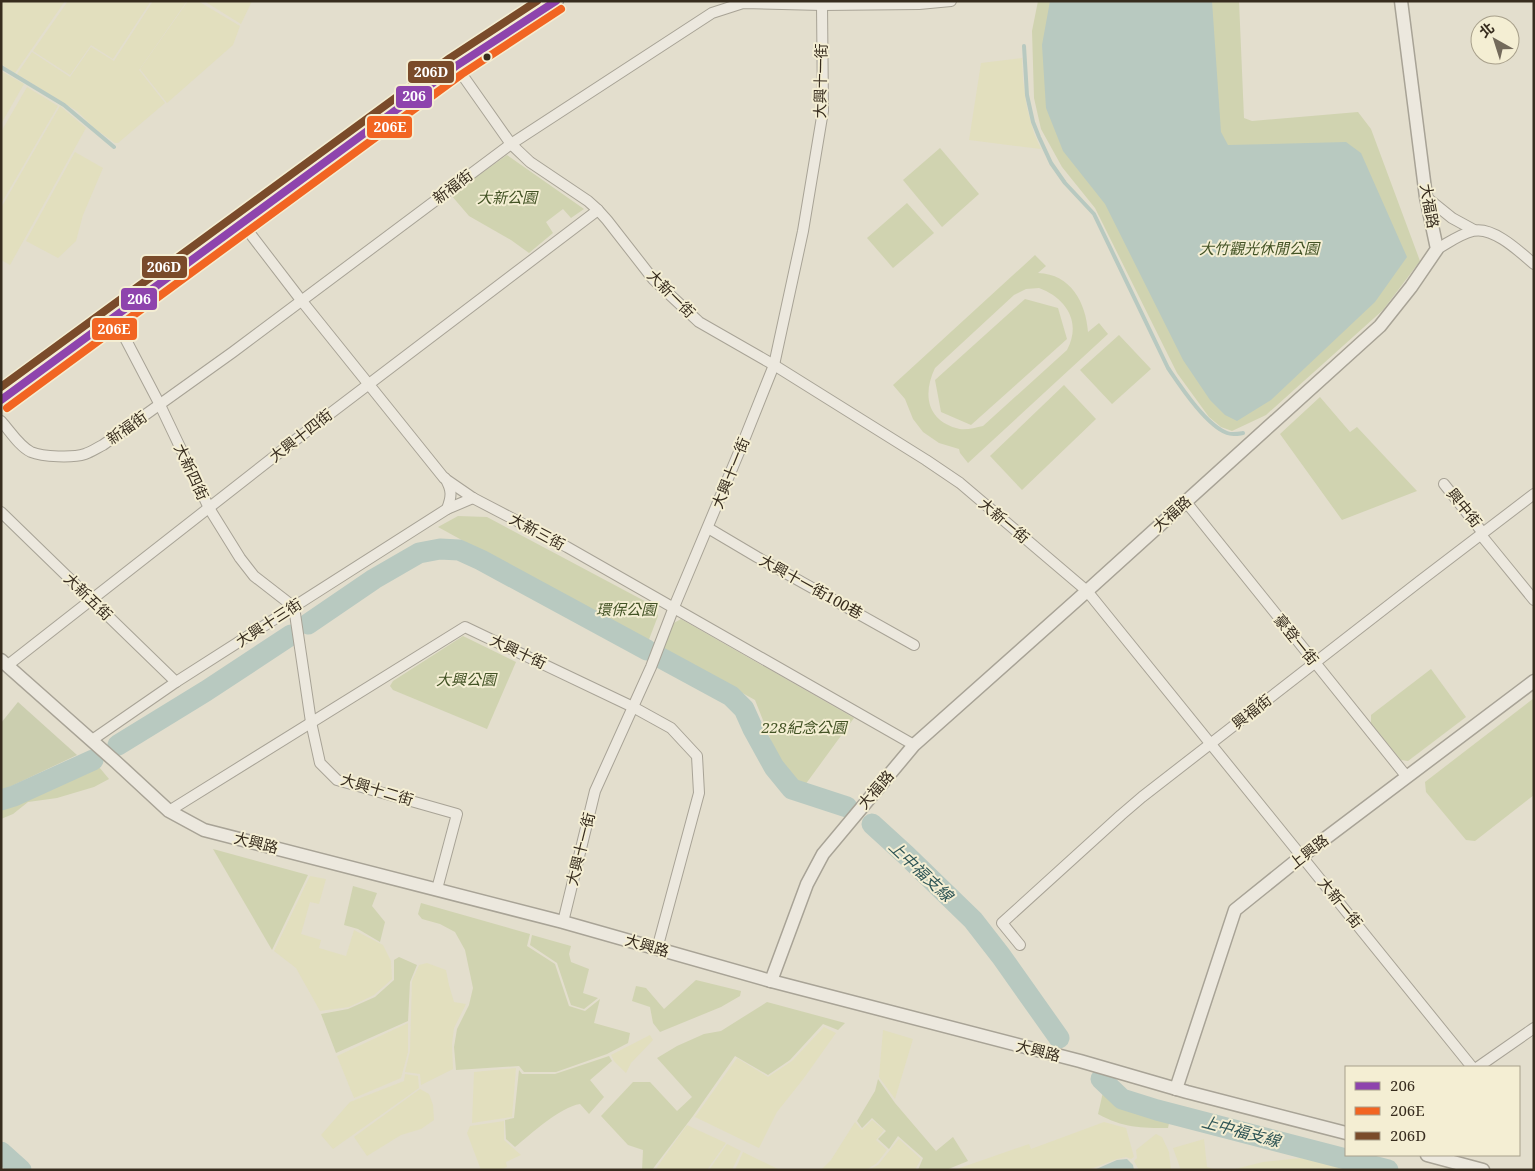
<svg xmlns="http://www.w3.org/2000/svg" width="1535" height="1171" font-family="'Noto Serif','Noto Sans TC',serif">
	<style>
		.farmland { fill: #e2dfbe }
		.green { fill: #d0d3b0; fill-rule: evenodd }
		.cemetery { fill: #cbceaf }
		.water { fill: #b8c9c0 }
		.lines { fill: none; stroke-linecap: round; stroke-linejoin: round }
		.stream { stroke: #b8c9c0; stroke-width: 4 }
		.river { stroke: #b8c9c0; stroke-width: 21 }
		.minor-casing { stroke: #a8a396; stroke-width: 12 }
		.tertiary-casing { stroke: #a8a396; stroke-width: 15 }
		.secondary-casing { stroke: #989286; stroke-width: 16 }
		.minor { stroke: #ece8de; stroke-width: 10 }
		.tertiary { stroke: #ece8de; stroke-width: 12 }
		.secondary { stroke: #ece8de; stroke-width: 14 }
		.bus-1-casing { stroke: #f4eed3; stroke-width: 11 }
		.bus-2-casing { stroke: #f4eed3; stroke-width: 11 }
		.bus-3-casing { stroke: #f4eed3; stroke-width: 11 }
		.bus-1 { stroke: #8e44ad; stroke-width: 8 }
		.bus-2 { stroke: #f26522; stroke-width: 8 }
		.bus-3 { stroke: #7a4b2a; stroke-width: 8 }
		.bus-dot { fill: #372c1e; stroke: #f4eed3; stroke-width: 2 }
		.labels { text-anchor: middle; stroke-width: 4; stroke-linejoin: round; paint-order: stroke }
		.street-label { font-size: 15px; fill: #372c1e; stroke: #f4eed3 }
		.park-label { font-size: 15px; font-style: italic; fill: #435325; stroke: #f4eed3 }
		.water-label { font-size: 16px; font-style: italic; fill: #2e5556; stroke: #f4eed3 }
		.line-badge { stroke: #f4eed3; stroke-width: 2 }
		.badge-label { font-size: 14px; text-anchor: middle; font-weight: bold; fill: #fff }
	</style>
	<rect width="100%" height="100%" fill="#e3decd"/>
	<g class="farmland">
		<path d="M1,1h64l-50,72 -14,-9z"/>
		<path d="M68,1h83l-38,58 -22,-14 -21,30 -37,-24z"/>
		<path d="M153,1h34l-48,69 26,33 -47,40h-3l-21,-15 -17,-17 -60,-37 15,-22 38,25 21,-30 23,14z"/>
		<path d="M188,1h10l42,25 -7,19 -66,58 -27,-34z"/>
		<path d="M204,1h48l-11,23z"/>
		<path d="M1022,58l1,21 4,29 7,25 7,16 -72,-9 12,-77z"/>
		<path d="M1,71l23,13 -23,40z"/>
		<path d="M27,87l31,19 -57,98v-72z"/>
		<path d="M60,106l26,22 -76,137 -9,-5v-52z"/>
		<path d="M75,152l28,16 -20,47 -7,26 -18,17 -32,-17z"/>
		<path d="M310,876l16,3 -7,25 -9,-2 -9,32 20,6 -2,8 27,8 8,-26 29,15 8,16 1,18 -18,16 -25,12 -29,4 -24,-43 -22,-17z"/>
		<path d="M427,963l19,7 3,15 5,17 12,2 -12,24 -2,16 1,25 -32,16 -1,-11 -15,-2 5,-21 2,-70 7,-16z"/>
		<path d="M408,1023v29l-7,26 -47,20 -17,-42z"/>
		<path d="M824,1027l12,6 -32,45 -27,34 -18,36 -64,-31 42,-59 31,19 24,-16z"/>
		<path d="M883,1030l30,9 -18,60 -16,-22z"/>
		<path d="M650,1035l3,5 -22,23 -5,10 -12,-12 -3,-6z"/>
		<path d="M516,1068l-4,49 -40,6 2,-51z"/>
		<path d="M405,1074l13,2 1,12 -86,61 -12,-14 29,-33 54,-21z"/>
		<path d="M420,1089l9,5 4,11 1,15 -13,9 -20,6 -34,21 -13,-19z"/>
		<path d="M872,1120l12,10 -8,10 11,10 -10,13 -11,7h-45l10,-10 24,-38 7,8z"/>
		<path d="M504,1121v19l17,15 -15,7 1,5 -8,3h-18l-14,-37 3,-7z"/>
		<path d="M1104,1122l22,6 8,29 -3,2 -5,-2 -9,2 -29,11h-134l75,-26 2,5z"/>
		<path d="M687,1125l39,18 -19,27h-52z"/>
		<path d="M1156,1134l6,3 7,15 2,18h-32l-5,-9 3,-3 -1,-8z"/>
		<path d="M899,1139l22,20 -6,11h-47l10,-5z"/>
		<path d="M1204,1139l3,28 9,3h-35l-8,-22z"/>
		<path d="M727,1144l14,7 -9,19h-23z"/>
		<path d="M743,1152l37,18h-45z"/>
		<path d="M1311,1157l41,8 -1,5h-120l32,-8z"/>
	</g>
	<g class="green">
		<path d="M1038,1h201l5,117 8,3 106,-9 13,17 49,132 -37,49 -117,105 -34,16 -11,-4 -12,-10 -32,-44 -82,-165 -33,-41 -21,-38 -7,-31 -1,-34 -1,-33z"/>
		<path d="M940,148l39,46 -37,33 -39,-47z"/>
		<path d="M507,155l77,54 -13,9 -8,-9 -17,13 7,11 -24,20 -18,-13 -42,-24 -18,-21z"/>
		<path d="M907,203l27,30 -41,35 -26,-30z"/>
		<path d="M1035,255l11,11 -8,7c33,1 48,30 50,59l11,-9 9,11 -140,129 -8,-10 -1,-4 -20,-6 -16,-11 -10,-13 -8,-20 -12,-14zM1039,288c27,10 43,34 28,62l-84,76c-9,2 -19,5 -27,2 -30,-9 -33,-35 -21,-60l79,-73 12,-6z"/>
		<path d="M1025,299l33,9 9,31 -96,86 -30,-13 -6,-32z"/>
		<path d="M1119,335l32,34 -39,35 -32,-34z"/>
		<path d="M1064,385l32,34 -74,71 -32,-34z"/>
		<path d="M1320,397l30,35 7,-5 60,64 -75,29 -62,-86z"/>
		<path d="M458,516l29,1 167,89 4,10 -10,26 -210,-115z"/>
		<path d="M681,619l173,99 -49,67 -13,-6 -11,-13 -26,-66 -94,-52 9,-23z"/>
		<path d="M463,636l53,26 -29,67 -94,-39 -3,-4 3,-5z"/>
		<path d="M1431,669l35,48 -58,44 -7,-1 -30,-37v-8z"/>
		<path d="M1534,698v97l-59,46 -9,-1 -40,-48 -1,-10z"/>
		<path d="M99,767l10,12 -15,8 -37,11 -29,4 -15,12 -12,5v-14l77,-33z"/>
		<path d="M213,849l95,26 -36,75z"/>
		<path d="M353,886l24,7 -5,13 13,16 -5,20 -22,-13 -14,-4z"/>
		<path d="M421,903l109,31 -3,12 28,18 14,42 16,5 15,-12 -6,24 36,10 -2,10 -21,11 -51,18h-32l-5,-6 -63,4 -2,-23 3,-18 12,-24 4,-17 -8,-38 -10,-18 -15,-8 -18,-5 -4,-5z"/>
		<path d="M532,935l39,11 -2,8 2,8 18,7 -6,24 15,5 -14,11 -13,-4 -14,-42 -27,-18z"/>
		<path d="M399,957l18,8 -7,17 -2,39 -72,32 -15,-39 27,-5 27,-12 19,-17v-20z"/>
		<path d="M696,980l45,11 -1,5 -19,11 -61,25 -7,-9 -3,-16 -18,-6 4,-15 10,2 18,21z"/>
		<path d="M767,1002l78,21 -7,7 -15,-6 -33,36 -22,15 -33,-19 -42,60 -41,54h-10l1,-20 -15,-5 -27,-29 32,-34h17l27,29 15,-14 -35,-39 20,-12 27,-12 17,-3z"/>
		<path d="M609,1056l3,5 -22,19 14,17 -15,17 -9,-10c-20,3 -49,30 -65,43l-9,-8 -1,-19 9,-2 5,-48 3,4h33z"/>
		<path d="M878,1079l17,24 41,48 17,-14 15,24 -22,9h-28l5,-12 -25,-22 -9,13 -11,-10 8,-8 -14,-13 -10,10 -5,-7 18,-30z"/>
		<path d="M1104,1088l68,21 -4,19c-27,0 -45,0 -70,-14z"/>
	</g>
	<path class="cemetery" d="M18,702l59,53 -76,36v-68z"/>
	<g class="water">
		<path d="M1050,1h162l9,131 7,13 118,-3 15,11 46,104 -32,45 -104,98 -34,21 -12,-6 -15,-15 -27,-40 -78,-156 -42,-53 -17,-43 -4,-63z"/>
		<path d="M1127,1159l6,6 1,5h-40l23,-10z"/>
	</g>
	<g class="lines">
		<g class="stream">
			<path d="M1024,46l3,49 6,27 6,15 12,26 14,20 29,31 74,154c13,19 38,57 59,65 5,2 10,1 16,0"/>
			<path d="M1,67l63,38 50,42"/>
		</g>
		<g class="river">
			<path d="M308,624l66,-45 45,-26 21,-4 19,1 22,10 166,90"/>
			<path d="M661,658l70,38 13,13 9,20 21,38 18,22 55,18"/>
			<path d="M118,745l88,-54 85,-56"/>
			<path d="M1,800l13,-4 79,-36"/>
			<path d="M872,824l34,31 67,65 28,36 58,82"/>
			<path d="M1101,1079l21,20 35,11 231,60"/>
			<path d="M1,1152l20,18"/>
		</g>
		<defs>
			<g id="minor">
				<path d="M456,66l55,78 19,18 58,39 10,9 9,10 46,59 46,43 75,43 152,95 34,23 127,108 385,476"/>
				<path d="M1426,197l26,21 22,12"/>
				<path d="M242,223l59,77 143,178 29,20 94,49 347,198"/>
				<path d="M1437,249c11,-6 23,-15 36,-18 20,-5 47,21 61,33"/>
				<path d="M114,317l46,88 49,103 31,50 14,18 40,31"/>
				<path d="M1,421c9,10 18,25 30,31 12,5 42,6 54,2 6,-2 12,-6 18,-9l130,-93 278,-208 201,-131 31,-10 79,2 97,-1 32,-3"/>
				<path d="M445,478c7,12 7,18 2,31"/>
				<path d="M1444,484l39,49"/>
				<path d="M1186,502l221,275"/>
				<path d="M1,512l175,170"/>
				<path d="M708,528l49,29 157,88"/>
				<path d="M1481,535l53,65"/>
				<path d="M294,607l17,115 9,41 17,17 120,34 -20,75"/>
				<path d="M8,665l290,-227 300,-228"/>
				<path d="M92,740l84,-58 271,-173 26,-11"/>
				<path d="M169,811l296,-184 168,80 38,21 26,28 2,37 -42,156"/>
				<path d="M563,922l32,-131 56,-124 23,-60 68,-162 32,-80 29,-134 20,-120 -1,-106"/>
				<path d="M1020,945l-18,-22 119,-108 21,-18 278,-216 114,-87"/>
				<path d="M1478,1067l56,-39"/>
			</g>
			<g id="tertiary">
				<path d="M1,660l115,102 53,49 35,19 359,92 208,59 309,80 107,31 159,41"/>
				<path d="M771,981l36,-97 16,-30 91,-109 173,-154 293,-265 31,-39 26,-38 -11,-52 -25,-196"/>
				<path d="M1176,1089l59,-179 67,-54 232,-175"/>
				<path d="M1427,1155l56,15"/>
			</g>
			<path id="secondary" d="M1,400l455,-334 100,-65"/>
		</defs>
		<use href="#minor" class="minor-casing"/>
		<use href="#tertiary" class="tertiary-casing"/>
		<use href="#secondary" class="secondary-casing"/>
		<use href="#minor" class="minor"/>
		<use href="#tertiary" class="tertiary"/>
		<use href="#secondary" class="secondary"/>
		<defs>
			<path id="bus-1" d="M1,400l455,-334 100,-65"/>
			<path id="bus-2" d="M7,408l455,-334 99,-65"/>
			<path id="bus-3" d="M1,387l449,-329 87,-57"/>
		</defs>
		<use href="#bus-1" class="bus-1-casing"/>
		<use href="#bus-2" class="bus-2-casing"/>
		<use href="#bus-3" class="bus-3-casing"/>
		<use href="#bus-1" class="bus-1"/>
		<use href="#bus-2" class="bus-2"/>
		<use href="#bus-3" class="bus-3"/>
	</g>
	<circle class="bus-dot" cx="487" cy="57" r="4.5"/>
	<g class="labels">
		<g class="street-label">
			<text transform="translate(821 81) rotate(-89)" y="5">大興十一街</text>
			<text transform="translate(453 187) rotate(-37)" y="5">新福街</text>
			<text transform="translate(1429 206) rotate(80)" y="5">大福路</text>
			<text transform="translate(671 294) rotate(45)" y="5">大新一街</text>
			<text transform="translate(127 428) rotate(-35)" y="5">新福街</text>
			<text transform="translate(301 436) rotate(-38)" y="5">大興十四街</text>
			<text transform="translate(191 472) rotate(65)" y="5">大新四街</text>
			<text transform="translate(731 473) rotate(-68)" y="5">大興十一街</text>
			<text transform="translate(1464 508) rotate(51)" y="5">興中街</text>
			<text transform="translate(1172 514) rotate(-42)" y="5">大福路</text>
			<text transform="translate(1004 521) rotate(40)" y="5">大新一街</text>
			<text transform="translate(537 532) rotate(28)" y="5">大新三街</text>
			<text transform="translate(811 587) rotate(29)" y="5">大興十一街100巷</text>
			<text transform="translate(88 597) rotate(44)" y="5">大新五街</text>
			<text transform="translate(269 623) rotate(-33)" y="5">大興十三街</text>
			<text transform="translate(1296 640) rotate(51)" y="5">豪登一街</text>
			<text transform="translate(518 652) rotate(25)" y="5">大興十街</text>
			<text transform="translate(1252 712) rotate(-38)" y="5">興福街</text>
			<text transform="translate(377 790) rotate(17)" y="5">大興十二街</text>
			<text transform="translate(876 790) rotate(-49)" y="5">大福路</text>
			<text transform="translate(256 843) rotate(14)" y="5">大興路</text>
			<text transform="translate(581 849) rotate(-76)" y="5">大興十一街</text>
			<text transform="translate(1309 852) rotate(-38)" y="5">上興路</text>
			<text transform="translate(1340 903) rotate(51)" y="5">大新一街</text>
			<text transform="translate(647 946) rotate(16)" y="5">大興路</text>
			<text transform="translate(1038 1051) rotate(14)" y="5">大興路</text>
		</g>
		<g class="park-label">
			<text x="507" y="203">大新公園</text>
			<text x="1259" y="254">大竹觀光休閒公園</text>
			<text x="626" y="615">環保公園</text>
			<text x="466" y="685">大興公園</text>
			<text x="804" y="733">228紀念公園</text>
		</g>
		<g class="water-label">
			<text transform="translate(921 871) rotate(43)" y="6">上中福支線</text>
			<text transform="translate(1241 1131) rotate(15)" y="6">上中福支線</text>
		</g>
	</g>
	<g class="line-badge">
		<rect x="407" y="60" width="48" height="24" rx="5" fill="#7a4b2a"/>
		<rect x="395" y="85" width="38" height="24" rx="5" fill="#8e44ad"/>
		<rect x="366" y="115" width="47" height="24" rx="5" fill="#f26522"/>
		<rect x="141" y="255" width="47" height="24" rx="5" fill="#7a4b2a"/>
		<rect x="120" y="287" width="38" height="24" rx="5" fill="#8e44ad"/>
		<rect x="91" y="317" width="47" height="24" rx="5" fill="#f26522"/>
	</g>
	<g class="badge-label">
		<text x="431" y="77">206D</text>
		<text x="414" y="101">206</text>
		<text x="390" y="132">206E</text>
		<text x="164" y="272">206D</text>
		<text x="139" y="304">206</text>
		<text x="114" y="334">206E</text>
	</g>
	<rect width="1535" height="1171" fill="none" stroke="#372c1e" stroke-width="5"/>
	<rect x="1345" y="1066" width="175" height="90" fill="#f4eed3" stroke="#a8a08b"/>
	<rect x="1355" y="1082" width="25" height="8" fill="#8e44ad" stroke="#a8a08b"/>
	<text x="1390" y="1091" font-size="15" fill="#372c1e">206</text>
	<rect x="1355" y="1107" width="25" height="8" fill="#f26522" stroke="#a8a08b"/>
	<text x="1390" y="1116" font-size="15" fill="#372c1e">206E</text>
	<rect x="1355" y="1132" width="25" height="8" fill="#7a4b2a" stroke="#a8a08b"/>
	<text x="1390" y="1141" font-size="15" fill="#372c1e">206D</text>
	<g transform="translate(1495 40) rotate(321)"><circle r="24" fill="#f4eed3" stroke="#a8a08b"/>
	<path d="M0-4L9 19L0 12L-9 19Z" fill="#736a5b"/>
	<text y="-8" font-size="14" font-weight="bold" text-anchor="middle" fill="#372c1e">北</text>
	</g>
</svg>
